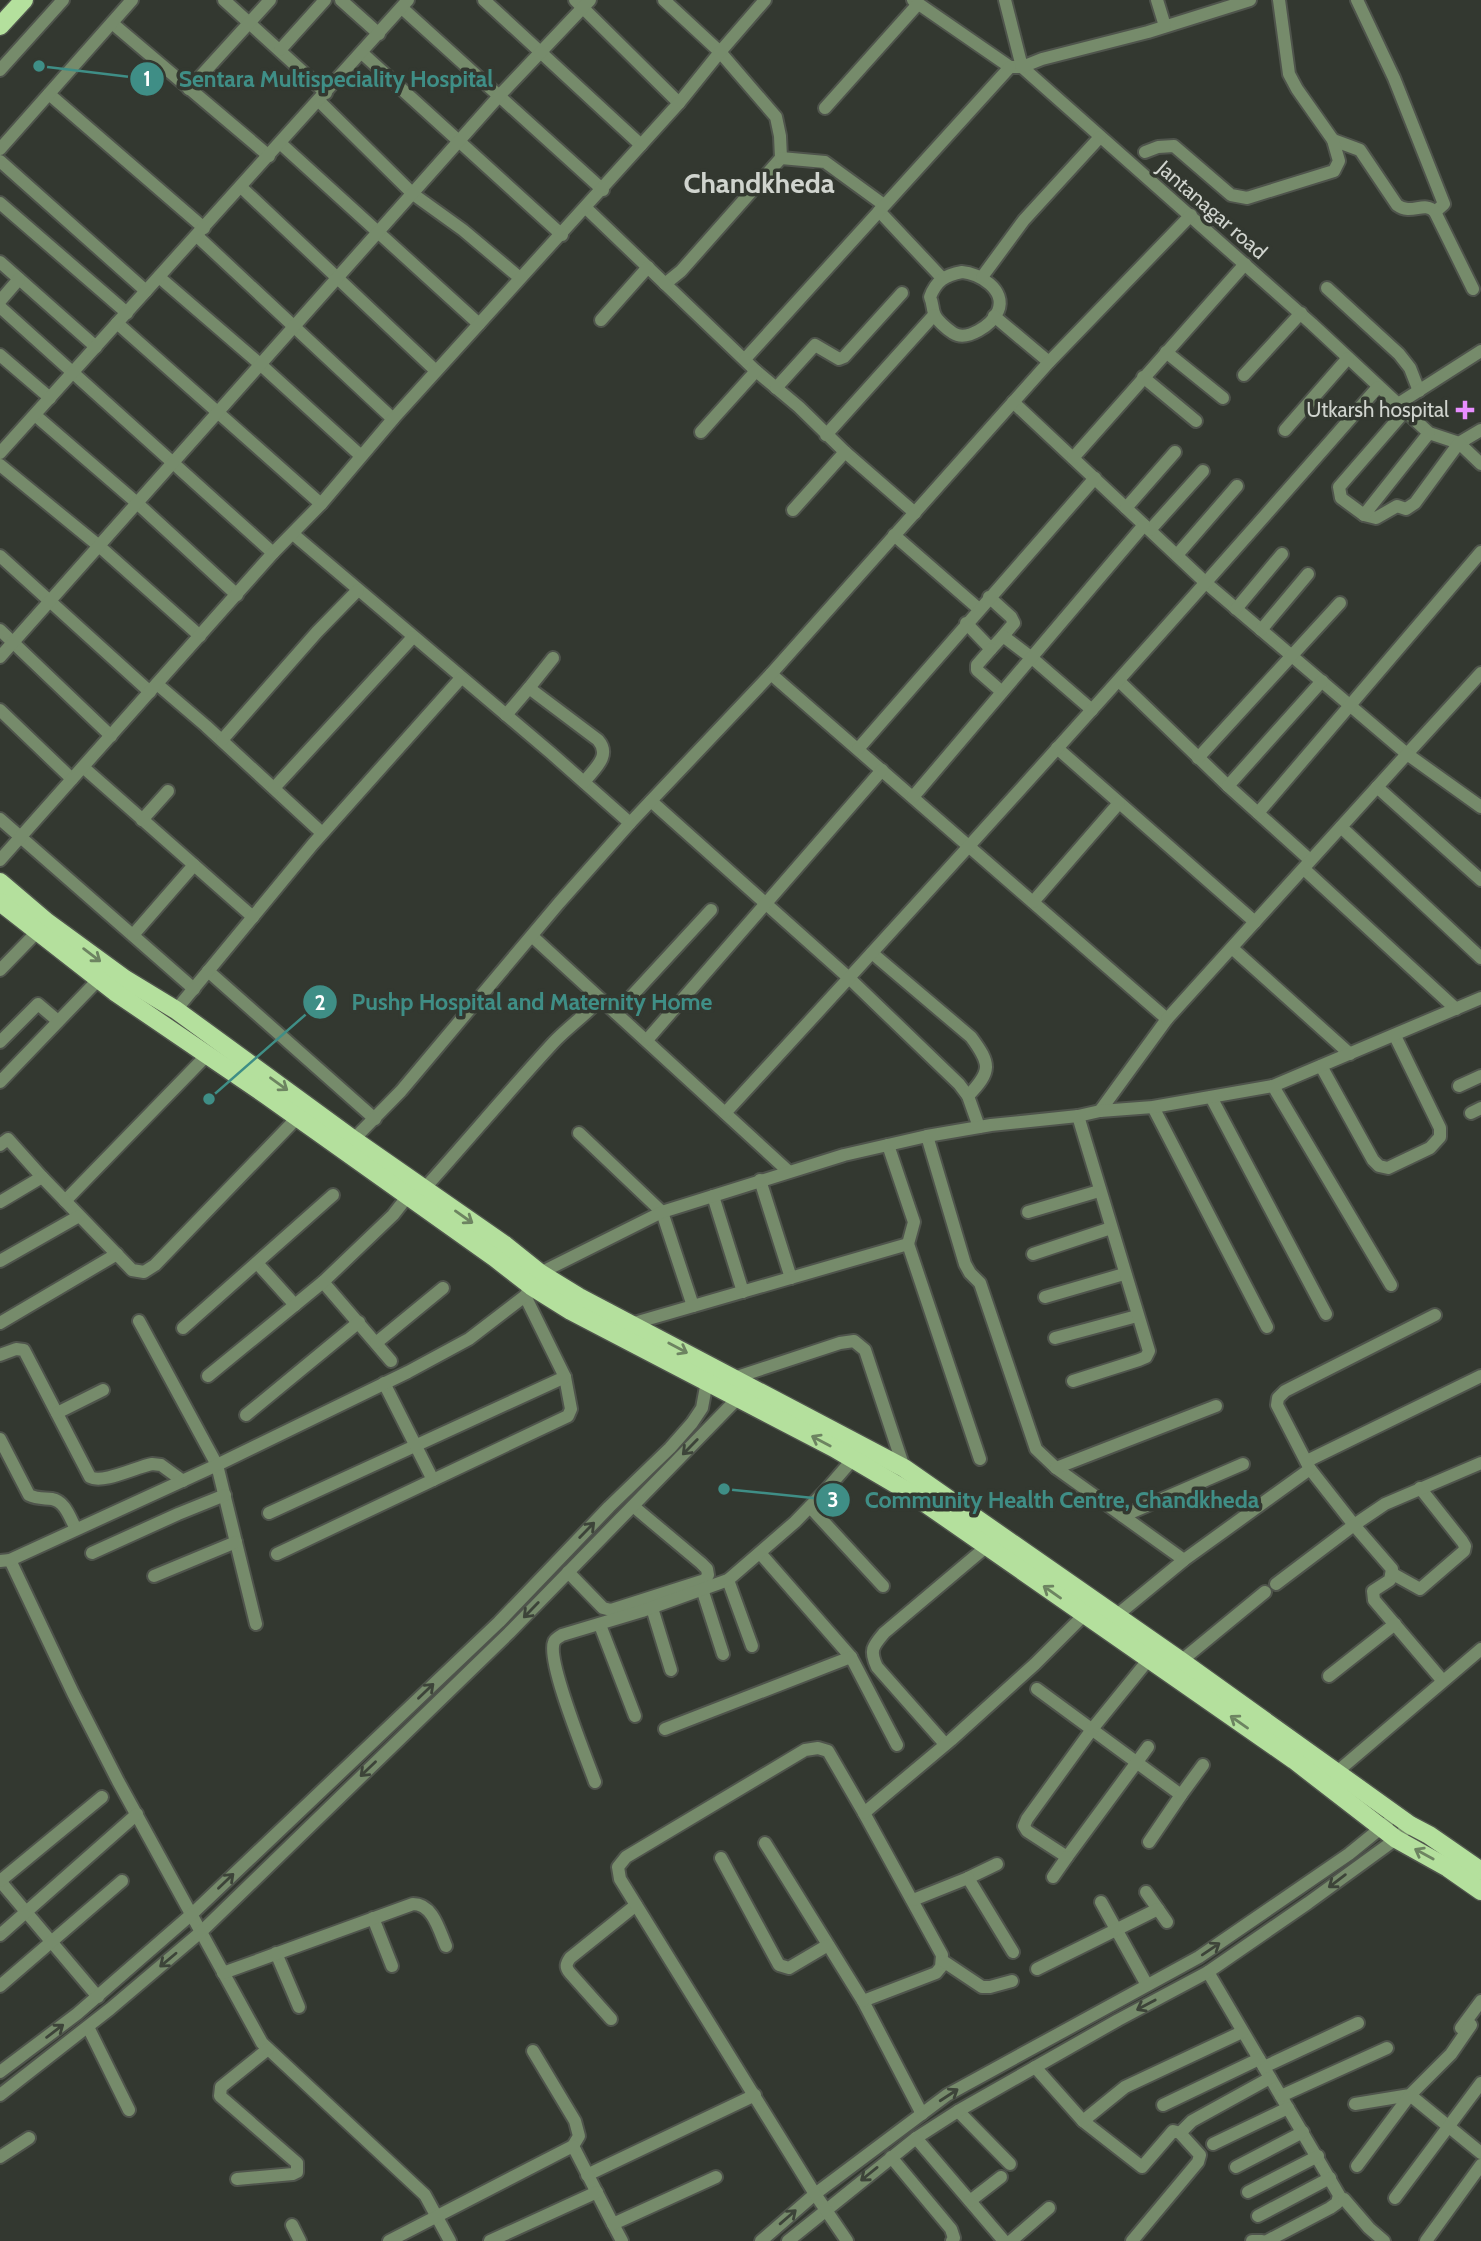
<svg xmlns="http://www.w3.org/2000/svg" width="1481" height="2241" font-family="Cabin,sans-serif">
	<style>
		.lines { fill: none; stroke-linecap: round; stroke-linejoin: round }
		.minor-casing { stroke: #4f544c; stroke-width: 16 }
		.major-casing { stroke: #4f544c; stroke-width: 21 }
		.minor { stroke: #768b6b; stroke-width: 12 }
		.major { stroke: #b4e09d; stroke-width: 18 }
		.oneway { stroke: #6d8461 }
		.oneway2 { stroke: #3d4439 }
		.poi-dot { fill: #e88eff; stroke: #333830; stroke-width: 2.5 }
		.labels { text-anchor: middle; stroke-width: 7; stroke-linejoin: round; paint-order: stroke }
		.street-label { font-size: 21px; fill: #d0d4ce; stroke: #333830 }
		.poi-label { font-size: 21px; fill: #d0d4ce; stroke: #333830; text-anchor: end }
		.district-label { font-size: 28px; font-weight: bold; fill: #d0d4ce; stroke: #333830 }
		.leader { fill: none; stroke: #3f8e86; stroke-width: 2.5 }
		.callout-dot { fill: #3f8e86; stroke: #333830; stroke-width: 2.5 }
		.mark-label { font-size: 21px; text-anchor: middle; font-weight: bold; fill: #fff }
		.callout-label { font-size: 23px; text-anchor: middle; font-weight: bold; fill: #3f8e86; stroke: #333830; stroke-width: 7; stroke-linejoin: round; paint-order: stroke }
	</style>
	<rect width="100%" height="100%" fill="#333830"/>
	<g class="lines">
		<defs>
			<g id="minor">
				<path d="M224,0l102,93"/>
				<path d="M341,0l38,34"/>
				<path d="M484,0l157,145"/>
				<path d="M575,0l104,103"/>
				<path d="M664,0l56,52 56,65 4,19 1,22 -100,113 -16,13"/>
				<path d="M913,0l97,67h12l290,257 117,109 30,10 22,-13"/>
				<path d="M1005,0l17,67 20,-8 106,-27 102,-32"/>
				<path d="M1157,0l8,26"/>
				<path d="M1357,0l37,78 50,126 -9,8"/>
				<path d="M402,8l201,182"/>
				<path d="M112,23l157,133"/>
				<path d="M280,50l45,-50"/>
				<path d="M362,53l200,182"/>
				<path d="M0,70l63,-70"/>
				<path d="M189,89l81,-89"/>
				<path d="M49,94l155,134"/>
				<path d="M319,101l94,93 50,36 57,48"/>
				<path d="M825,108l93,-104"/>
				<path d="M1333,140l27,10 37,55c15,11 27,-5 38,7l38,77"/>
				<path d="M280,143l199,181"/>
				<path d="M0,149l132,-149"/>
				<path d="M1145,152l13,-5 16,-1 57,49 16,3 87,-27 5,-10 -6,-21 -36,-51 -8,-15 -10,-74"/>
				<path d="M781,158l44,4 59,43"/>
				<path d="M0,161l146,130"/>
				<path d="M241,187l195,184"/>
				<path d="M0,203l127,110"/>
				<path d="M586,208l170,163 43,36 46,45 70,61"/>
				<path d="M879,211l63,67"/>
				<path d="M197,236l196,183"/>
				<path d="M0,262l96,85"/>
				<path d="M962,272c17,1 45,18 36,39 -6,14 -31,31 -45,22 -6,-4 -17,-13 -19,-20 -2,-6 -1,-9 -4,-16 6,-16 15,-22 32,-25z"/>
				<path d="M159,277l101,87 101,92"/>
				<path d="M982,277l42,-57 76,-83"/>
				<path d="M1327,288l72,66 11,14 9,23"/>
				<path d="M0,301l19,-22"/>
				<path d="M0,307l273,246"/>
				<path d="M994,316l55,46"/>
				<path d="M601,320l47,-53"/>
				<path d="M117,323l204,181"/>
				<path d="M1166,352l57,46"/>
				<path d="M0,355l50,43"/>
				<path d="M745,359l265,-292"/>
				<path d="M1244,375l57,-62"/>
				<path d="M1143,377l53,44"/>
				<path d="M776,388l39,-43 24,14 5,-2 58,-64"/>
				<path d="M1013,402l193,181 201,171 74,-81"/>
				<path d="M1398,404l83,-53"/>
				<path d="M1405,411l-66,76 2,11 23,17 12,3 21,-12 9,3 9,-6 44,-60 22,21"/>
				<path d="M35,415l102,88 100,92"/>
				<path d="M1285,430l63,-72"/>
				<path d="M701,432l55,-61"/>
				<path d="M826,435l108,-120"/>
				<path d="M0,453l408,-453"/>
				<path d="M1073,458l172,-194"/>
				<path d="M0,465l99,81 101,90"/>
				<path d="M1126,508l49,-56"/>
				<path d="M793,510l52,-58"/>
				<path d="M1364,515l65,-82"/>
				<path d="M1150,530l53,-59"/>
				<path d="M293,534l258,219 79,70"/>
				<path d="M894,535l85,74"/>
				<path d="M1177,555l60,-69"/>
				<path d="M0,556l150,136"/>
				<path d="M989,597l22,20 3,6 -11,13"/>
				<path d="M1236,609l46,-55"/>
				<path d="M966,623l25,26 12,-13 29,22 60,52"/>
				<path d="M0,630l111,106"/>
				<path d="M1261,630l47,-56"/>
				<path d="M991,649l-14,16v5l25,22"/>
				<path d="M0,657l499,-561 91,-96"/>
				<path d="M771,674l396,345 -67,92"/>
				<path d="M1119,681l109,105 82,74"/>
				<path d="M157,684l49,42 116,107"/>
				<path d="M529,688l24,-30"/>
				<path d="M0,710l72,69"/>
				<path d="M506,715l23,-27 69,52c14,16 -4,29 -14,42"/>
				<path d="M222,740l95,-108 41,-42"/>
				<path d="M1057,748l198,174"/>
				<path d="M858,749l237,-271"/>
				<path d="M1198,758l142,-155"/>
				<path d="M83,767l170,150"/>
				<path d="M1228,786l94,-105"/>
				<path d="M1377,787l104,93"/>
				<path d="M274,788l139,-151"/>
				<path d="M913,797l231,-272"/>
				<path d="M651,801l198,177 110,106 9,12 11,31"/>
				<path d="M1258,813l223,-261"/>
				<path d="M0,819l194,170"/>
				<path d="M142,820l26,-29"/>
				<path d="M1341,827l140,131"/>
				<path d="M0,860l273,-307 48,-49 72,-85 286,-316 41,-51 45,-52"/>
				<path d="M1304,869l152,140"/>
				<path d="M1033,902l86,-99"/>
				<path d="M133,935l61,-70"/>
				<path d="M533,937l255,234"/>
				<path d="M1232,948l118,106"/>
				<path d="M872,953l99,84c20,27 21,34 -3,59"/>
				<path d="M0,970l38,-39"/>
				<path d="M208,971l167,148"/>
				<path d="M176,1010l137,-166 148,-166"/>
				<path d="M616,1013l95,-103"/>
				<path d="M1167,1019l240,-265 74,53"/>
				<path d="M647,1040l235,-270"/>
				<path d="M0,1042l38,-38 20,17"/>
				<path d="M1321,1066l52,94 6,6 9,2 42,-20 10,-11v-9l-45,-92"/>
				<path d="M0,1082l99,-103"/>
				<path d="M1273,1086l118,199"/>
				<path d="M1459,1086l22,-10"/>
				<path d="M1211,1097l115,217"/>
				<path d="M1153,1107l114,220"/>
				<path d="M726,1112c220,-239 438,-480 652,-725"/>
				<path d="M1471,1113l10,-5"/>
				<path d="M579,1133l83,79 31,94"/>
				<path d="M927,1136l38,128 5,9 10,10 56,166 20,19 128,92"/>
				<path d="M350,1143l51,-52 158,-188 71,-80 141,-149 278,-312 142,-147"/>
				<path d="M0,1145l8,-6 34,38"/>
				<path d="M888,1145l26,77 -6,22"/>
				<path d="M760,1180l31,98"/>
				<path d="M424,1189c43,-48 85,-98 129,-146 15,-16 33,-28 47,-44"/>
				<path d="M713,1196l30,96"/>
				<path d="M65,1201l142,-146"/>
				<path d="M0,1202l42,-25 90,93 12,2 11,-7 142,-147"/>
				<path d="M1028,1212l71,-21"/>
				<path d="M1033,1254l78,-26"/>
				<path d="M0,1261l79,-45"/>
				<path d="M257,1263l38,42"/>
				<path d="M323,1282l68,79"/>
				<path d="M1045,1297l79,-23"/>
				<path d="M139,1321l78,144 39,159"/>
				<path d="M0,1323l117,-69"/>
				<path d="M631,1324l277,-80 72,215"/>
				<path d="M183,1328l150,-133"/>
				<path d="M1055,1338l82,-22"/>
				<path d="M376,1343l67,-55"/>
				<path d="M0,1355l16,-6 8,1 66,127c13,7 46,-10 62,-13l9,1 22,16"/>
				<path d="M208,1376l115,-94 70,-67 14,-18"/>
				<path d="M734,1378l106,-35 14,-2 11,9 39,118"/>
				<path d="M1073,1381l66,-21 7,-3 3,-6 -71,-235"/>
				<path d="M57,1413l46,-23"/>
				<path d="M246,1415l113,-93"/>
				<path d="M0,1439l29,56c8,4 14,3 23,4 13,2 18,19 24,30"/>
				<path d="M1307,1461l174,-85"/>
				<path d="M1056,1468l160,-62"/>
				<path d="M1310,1469l44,56 38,44 -2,11 -17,11 1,9 68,80"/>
				<path d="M433,1480l135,-64 3,-7 -6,-32"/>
				<path d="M810,1507l73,79"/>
				<path d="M269,1513l296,-136 -40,-81"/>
				<path d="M1123,1516l120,-52"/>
				<path d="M92,1553l86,-39 47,-19"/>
				<path d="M760,1553l91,104 46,88"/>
				<path d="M277,1554l156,-74 -49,-97"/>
				<path d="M10,1560l63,133 45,88 144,262 163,152 25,46"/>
				<path d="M0,1561l10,-1 207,-95 191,-93 61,-33 56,-43 15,-23 122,-61 182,-57 83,-19 64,-11 87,-9 22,-5 53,-4 120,-21 208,-88"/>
				<path d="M568,1572l35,36 8,2 94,-30 3,-5 -1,-6 -6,-6 -68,-57"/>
				<path d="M1393,1574l27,15 44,-38 1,-5 -3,-5 -42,-53"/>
				<path d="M154,1576l82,-34"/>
				<path d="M728,1580l24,66"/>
				<path d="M1276,1584l78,-59 31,-21 96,-41"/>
				<path d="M702,1589l21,65"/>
				<path d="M652,1608l19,62"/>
				<path d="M1116,1616l68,-56 126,-91 -33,-64 1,-7 7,-7 150,-76"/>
				<path d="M600,1625l35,91"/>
				<path d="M1181,1661l84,-69"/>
				<path d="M1329,1676l66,-52"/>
				<path d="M1037,1689l144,106 -32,47"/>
				<path d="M665,1729l186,-72"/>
				<path d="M945,1744l-68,-77c-8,-17 -4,-21 7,-34l102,-86"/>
				<path d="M1148,1747l-81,110 -40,-26 -3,-5 3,-7 66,-91 56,-69"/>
				<path d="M1338,1771l143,-122"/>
				<path d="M595,1782c-8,-23 -49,-121 -41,-140 1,-3 5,-5 8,-7l80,-24 86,-31 67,-58 32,-33 26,-30"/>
				<path d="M1181,1795l22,-30"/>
				<path d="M864,1813l78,142 -1,12 -5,6 -73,28 59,113"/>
				<path d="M765,1843l98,158"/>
				<path d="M721,1858l58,107 10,3 39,-23"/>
				<path d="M1053,1877l14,-20"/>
				<path d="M968,1878l29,-14"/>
				<path d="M0,1881l98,116"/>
				<path d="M0,1881l102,-84"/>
				<path d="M1146,1892l21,30"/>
				<path d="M913,1900l55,-22 45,74"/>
				<path d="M1101,1902l46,83"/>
				<path d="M373,1918l19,48"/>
				<path d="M0,1935l137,-121"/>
				<path d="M276,1953l23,54"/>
				<path d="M943,1961l39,26h8l22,-6"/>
				<path d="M1037,1969l121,-60"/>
				<path d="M1208,1972l131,223 -2,8 -7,5 -63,33"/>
				<path d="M223,1973l190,-69c20,0 26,26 33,42"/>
				<path d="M0,1986l122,-105"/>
				<path d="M611,2019l-41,-46c-5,-6 -4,-9 0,-15l66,-53"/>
				<path d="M88,2027l41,83"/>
				<path d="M1461,2028l20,-27"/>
				<path d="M533,2051l42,70 4,15 -6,10"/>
				<path d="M1035,2067l48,54 59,46 31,-36 7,2 20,22 -2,7 -66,79"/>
				<path d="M1264,2067l94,-44"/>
				<path d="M0,2072l77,-58 116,-101 306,-291 110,-115 61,-59 22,-25 10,-15 5,-27"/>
				<path d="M0,2095l110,-86 92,-78 307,-298 228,-234"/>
				<path d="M1281,2096l106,-48"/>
				<path d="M1355,2104l55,-9 41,-41 20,-29"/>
				<path d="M1163,2105l96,-46"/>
				<path d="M958,2111l52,53"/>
				<path d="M1083,2121l42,-34 117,-55"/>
				<path d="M1180,2133l12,-12 78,-43"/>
				<path d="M916,2138l88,103"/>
				<path d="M1213,2144l75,-36"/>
				<path d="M0,2157l29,-19"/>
				<path d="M891,2157l60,72 3,9 -2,3"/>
				<path d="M1357,2166l53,-71 71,58"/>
				<path d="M1236,2167l67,-35"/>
				<path d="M587,2175l168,-80"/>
				<path d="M237,2179l56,-5 4,-2v-9l-77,-67 1,-9 47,-38"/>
				<path d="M1248,2192l70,-36"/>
				<path d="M1395,2198l86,-115"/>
				<path d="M1344,2199l25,29 15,13"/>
				<path d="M970,2201l31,-24"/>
				<path d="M1258,2216l72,-38"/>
				<path d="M613,2224l9,17"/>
				<path d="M292,2225l8,16"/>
				<path d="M389,2241l184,-95 40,78 103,-47"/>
				<path d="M490,2241l107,-49"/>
				<path d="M761,2241l54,-47 132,-99 252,-138 150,-103 38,-31"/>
				<path d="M788,2241l128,-103 42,-27 160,-91 90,-48 100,-69 88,-64 14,-14"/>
				<path d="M847,2241l-32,-47 -195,-315 -2,-12 8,-10 179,-107 13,-2 10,3 36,62 87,-73 84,-76 50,-50"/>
				<path d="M1011,2241l38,-33"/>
				<path d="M1252,2241h10"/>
				<path d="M1426,2241l55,-76"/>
			</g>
			<g id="major">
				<path d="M0,26l24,-26"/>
				<path d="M0,882l47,40 78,57 51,31 178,130 151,105 35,28 39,24 325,171 277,193 229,164 19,10 52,36"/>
				<path d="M0,902l115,90 151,103 229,163 36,28 40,25 263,137 75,44 385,268 102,79 52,29 33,23"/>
			</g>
		</defs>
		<use href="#minor" class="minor-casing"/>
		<use href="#major" class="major-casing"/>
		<use href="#minor" class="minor"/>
		<use href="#major" class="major"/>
	</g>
	<defs><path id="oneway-shaft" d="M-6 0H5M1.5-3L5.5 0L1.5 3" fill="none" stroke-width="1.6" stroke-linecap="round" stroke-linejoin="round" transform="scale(1.75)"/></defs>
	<g class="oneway">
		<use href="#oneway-shaft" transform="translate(92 955) rotate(37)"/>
		<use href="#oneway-shaft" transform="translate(279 1084) rotate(36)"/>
		<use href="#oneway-shaft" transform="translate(464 1217) rotate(35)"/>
		<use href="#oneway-shaft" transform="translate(678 1348) rotate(28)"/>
		<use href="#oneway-shaft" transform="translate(821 1441) rotate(-152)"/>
		<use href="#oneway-shaft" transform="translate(1052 1592) rotate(-145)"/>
		<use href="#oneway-shaft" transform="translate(1239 1722) rotate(-145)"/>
		<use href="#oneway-shaft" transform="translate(1424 1854) rotate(-151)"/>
	</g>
	<g class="oneway2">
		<use href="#oneway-shaft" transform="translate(690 1447) rotate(134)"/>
		<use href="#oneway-shaft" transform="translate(587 1530) rotate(-46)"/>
		<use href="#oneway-shaft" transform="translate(531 1610) rotate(134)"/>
		<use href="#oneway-shaft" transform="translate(426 1691) rotate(-44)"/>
		<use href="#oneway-shaft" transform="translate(368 1769) rotate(136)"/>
		<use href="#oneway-shaft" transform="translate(226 1881) rotate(-44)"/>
		<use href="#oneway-shaft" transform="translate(1337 1881) rotate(143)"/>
		<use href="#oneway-shaft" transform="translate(1211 1949) rotate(-34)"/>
		<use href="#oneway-shaft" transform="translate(168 1960) rotate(140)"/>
		<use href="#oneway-shaft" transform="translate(1146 2005) rotate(152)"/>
		<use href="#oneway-shaft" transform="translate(55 2031) rotate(-37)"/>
		<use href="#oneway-shaft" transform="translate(949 2095) rotate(-33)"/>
		<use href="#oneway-shaft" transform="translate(869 2174) rotate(141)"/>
		<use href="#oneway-shaft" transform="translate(788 2217) rotate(-41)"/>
	</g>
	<path class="poi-dot" d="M1461.5 399.5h7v7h7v7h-7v7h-7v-7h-7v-7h7z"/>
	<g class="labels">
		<g class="street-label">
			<text transform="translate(1212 210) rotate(41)" y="7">Jantanagar road</text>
		</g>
		<g class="poi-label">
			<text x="1449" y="417">Utkarsh hospital</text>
		</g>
		<g class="district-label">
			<text x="759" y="193">Chandkheda</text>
		</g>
	</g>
	<path class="leader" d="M39 66L147 79M209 1099L320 1002M724 1489L833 1500"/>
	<g class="callout-dot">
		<circle cx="39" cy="66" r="7"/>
		<circle cx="209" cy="1099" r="7"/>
		<circle cx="724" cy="1489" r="7"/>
		<circle cx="147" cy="79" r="18"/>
		<circle cx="320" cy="1002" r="18"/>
		<circle cx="833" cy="1500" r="18"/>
	</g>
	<g class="mark-label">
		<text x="147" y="86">1</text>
		<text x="320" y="1010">2</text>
		<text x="833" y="1507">3</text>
	</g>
	<g class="callout-label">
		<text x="336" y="87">Sentara Multispeciality Hospital</text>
		<text x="532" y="1010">Pushp Hospital and Maternity Home</text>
		<text x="1062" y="1508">Community Health Centre, Chandkheda</text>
	</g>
</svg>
